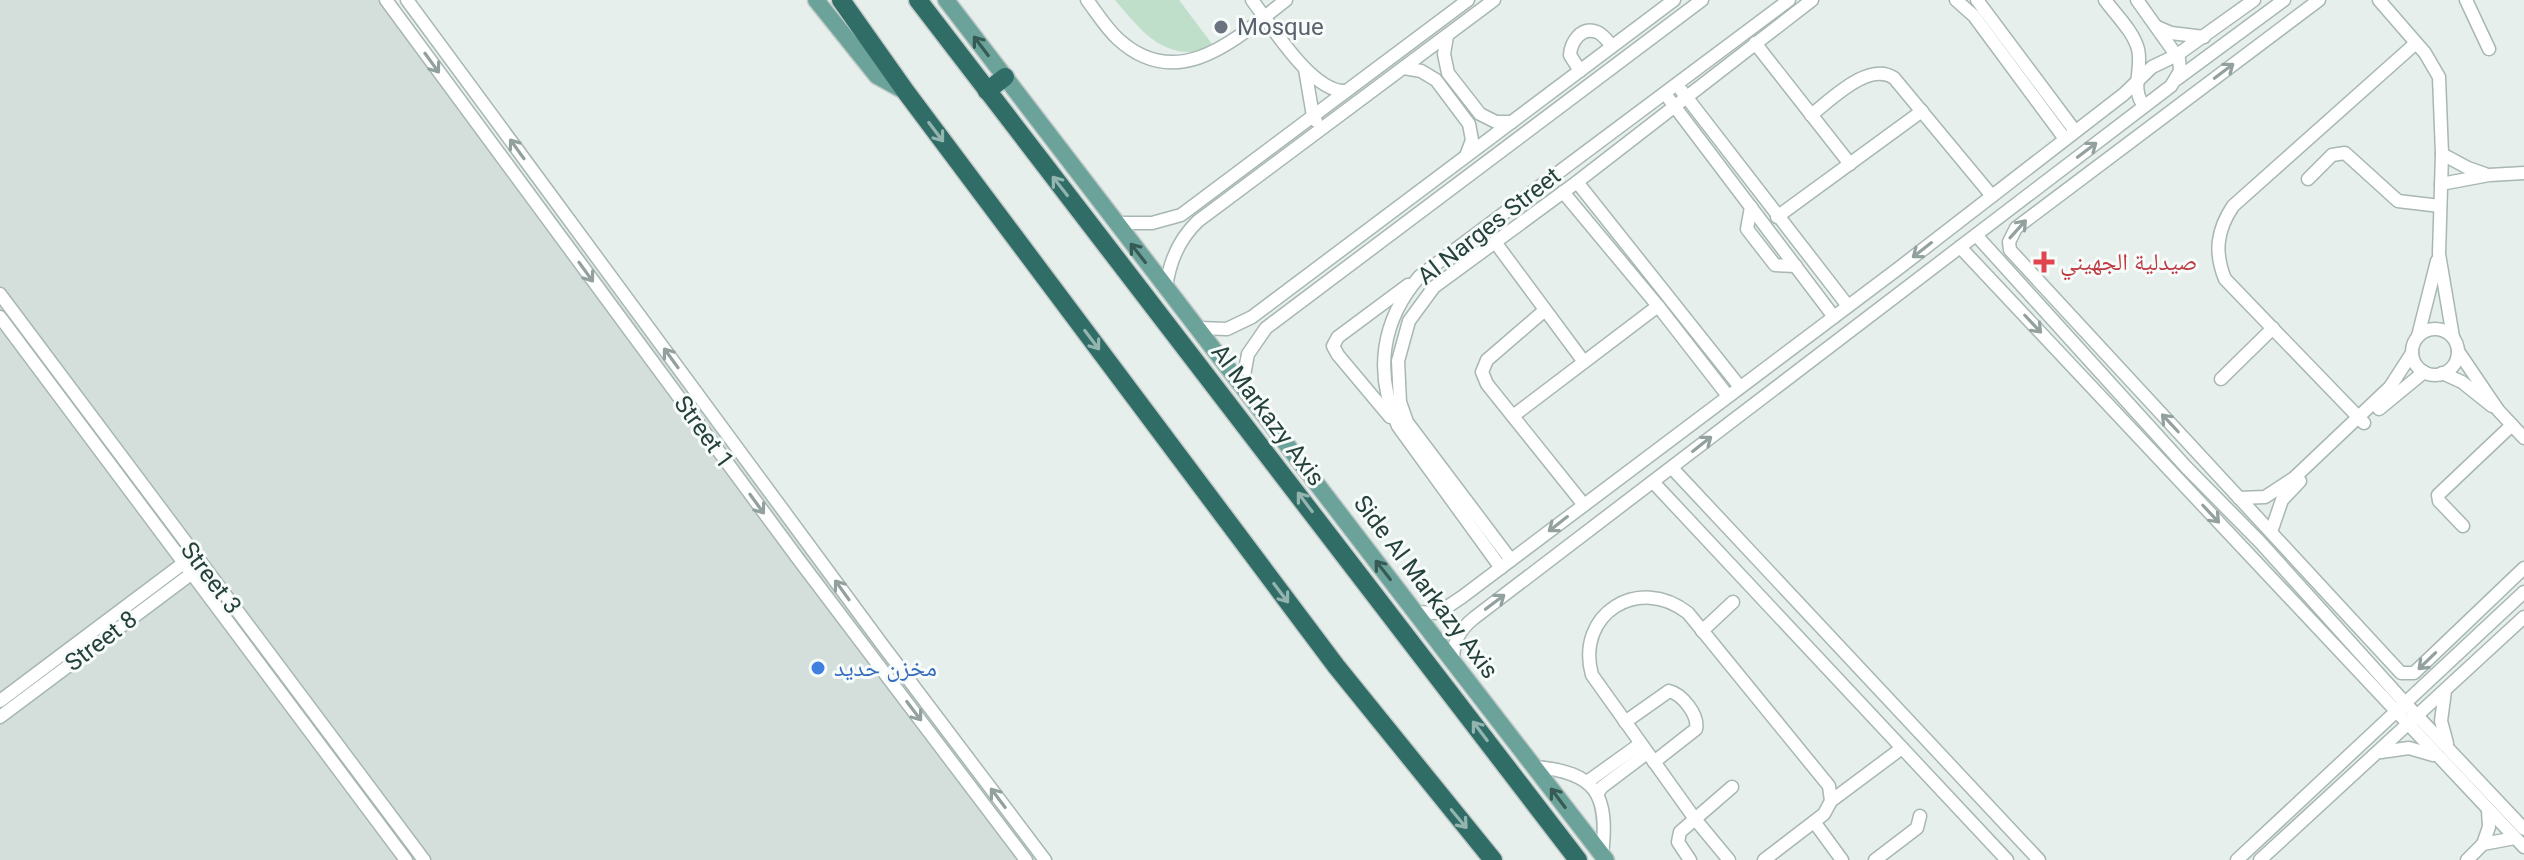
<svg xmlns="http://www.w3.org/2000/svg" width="2524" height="860" font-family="Roboto,'Noto Naskh Arabic',sans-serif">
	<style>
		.built { fill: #d4dfdb }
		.green { fill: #c0dfcb }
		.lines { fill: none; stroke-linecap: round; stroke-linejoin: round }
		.minor-casing { stroke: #a8b7b4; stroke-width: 15 }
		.major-casing { stroke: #c2cac8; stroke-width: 19 }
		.highway-casing { stroke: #c2cac8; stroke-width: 21 }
		.minor { stroke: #fff; stroke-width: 12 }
		.major { stroke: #6ba39b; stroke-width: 16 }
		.highway { stroke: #316d67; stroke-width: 18 }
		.oneway { stroke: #365a54 }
		.oneway2 { stroke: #92a09e }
		.oneway3 { stroke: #94b4b0 }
		.worship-dot { fill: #6b7280; stroke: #f7fbf9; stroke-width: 3 }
		.health-dot { fill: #e0444e; stroke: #f7fbf9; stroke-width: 3 }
		.shop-dot { fill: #3f7fe0; stroke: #f7fbf9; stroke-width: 3 }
		.labels { text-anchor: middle; stroke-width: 6; stroke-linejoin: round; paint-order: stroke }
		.worship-label { font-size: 24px; fill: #5b616d; stroke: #f7fbf9; text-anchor: start }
		.street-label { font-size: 24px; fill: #25413c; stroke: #f7fbf9 }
		.health-label { font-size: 24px; fill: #be3a42; stroke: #f7fbf9; text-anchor: start }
		.shop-label { font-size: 24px; fill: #366cbe; stroke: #f7fbf9; text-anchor: start }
	</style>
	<rect width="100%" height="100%" fill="#e6efec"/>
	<path class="built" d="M0,0h394l643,860h-1037z"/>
	<path class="green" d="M1115,0h64l36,48c-50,15 -71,-14 -100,-48z"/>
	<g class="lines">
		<defs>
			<g id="minor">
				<path d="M386,0l413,560 227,300"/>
				<path d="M407,0l474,643 164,217"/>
				<path d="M1087,0c10,13 19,28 31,39 61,56 120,-2 168,-39"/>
				<path d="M1252,0c19,25 60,93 94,91"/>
				<path d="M1956,0l18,16 91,123"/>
				<path d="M1977,0l98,131"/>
				<path d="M2105,0c11,15 28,31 33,49 5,20 -8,39 6,57"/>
				<path d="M2319,0l-303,228 -7,14 1,8 391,423h13l110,-105"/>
				<path d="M2379,0l46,53 14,24 3,77 -3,100 14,83"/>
				<path d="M2466,0l23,49"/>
				<path d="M2157,27l14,6 33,4"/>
				<path d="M1447,36l-3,18 4,19 32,41 16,8h16"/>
				<path d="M1755,43l95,121"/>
				<path d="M1404,68l17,3 15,9 33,44 3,16 -6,16"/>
				<path d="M1305,69l8,47 3,5"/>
				<path d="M1580,71l-10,-16c1,-13 11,-29 27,-23 6,2 11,10 15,14"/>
				<path d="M2177,79l107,-79"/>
				<path d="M1681,90l167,216"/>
				<path d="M1669,99l165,218"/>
				<path d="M1811,115c21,-16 58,-54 83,-37l98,118"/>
				<path d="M2442,154l26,14 17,6"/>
				<path d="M2308,179l24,-24 13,-2 53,48 42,5"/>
				<path d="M1577,182l163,205"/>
				<path d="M2441,184l48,-9 35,-2"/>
				<path d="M1563,192l95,114 70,90"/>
				<path d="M1751,207l-4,22 28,36 21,1"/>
				<path d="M1777,217l145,-106"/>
				<path d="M1115,223h37l29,-8 287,-215"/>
				<path d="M1976,235l210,232 74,75 146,162 118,125"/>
				<path d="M1495,242l89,120"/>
				<path d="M1960,247l564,600"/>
				<path d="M1166,289c3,-27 12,-49 32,-68l296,-221"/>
				<path d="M0,294l424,566"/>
				<path d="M1545,310l-58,50 -5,12 5,12 97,121"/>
				<path d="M0,317l406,543"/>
				<path d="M1199,328l28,1 25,-12 422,-317"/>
				<circle cx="2435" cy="352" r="23"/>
				<path d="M2418,336l19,-75"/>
				<path d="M2458,351l40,59 26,28"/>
				<path d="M2442,373l20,9 30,24"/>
				<path d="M2221,379l52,-51"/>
				<path d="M1242,386l6,-32 18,-26 436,-328"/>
				<path d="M2379,409l45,-37"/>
				<path d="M1513,416l145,-110"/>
				<path d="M1390,417l-52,-62 -5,-9 5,-9 70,-52"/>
				<path d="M2364,423l-139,-144c-11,-27 -8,-49 8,-73l183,-163"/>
				<path d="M1672,468l367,392"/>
				<path d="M1653,482l354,378"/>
				<path d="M2239,498l26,-1 29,-19 96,-91 22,-34"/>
				<path d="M2463,526l-24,-25 -1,-6 74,-70"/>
				<path d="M2271,532l11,-32 18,-19"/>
				<path d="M1511,560l-104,-138 -7,-20 -2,-41 11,-40 25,-34 143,-105 235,-182"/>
				<path d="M1501,568l-103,-142c-24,-53 -17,-106 22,-150l369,-276"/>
				<path d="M1415,612l23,1 24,-16 437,-329 225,-174 28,-27 25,-12 77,-55"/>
				<path d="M1702,631l31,-29"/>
				<path d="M1453,661c0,-19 6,-31 21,-43l697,-532 9,-15 -1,-12 -42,-59"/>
				<path d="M2445,691l-4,30 6,22"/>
				<path d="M0,701l189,-142"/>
				<path d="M0,717l199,-149"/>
				<path d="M1625,722l44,-31c13,3 30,24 27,38l-42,33"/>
				<path d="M2381,752l28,-4 24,7"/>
				<path d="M1535,767c62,5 74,28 67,88"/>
				<path d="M1587,782l53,-38"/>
				<path d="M1597,794l5,-7 45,-34"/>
				<path d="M1831,801l71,-53"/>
				<path d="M1815,823l27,37"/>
				<path d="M2483,844l6,-17 -1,-17"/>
				<path d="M1690,860l-12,-18 2,-10 52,-45"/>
				<path d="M1729,860l-34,-41 -103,-144c-17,-61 47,-101 96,-62l141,173 2,15 -7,13 -60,46"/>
				<path d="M1875,860l42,-32 3,-12"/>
				<path d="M2237,860l287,-268"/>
				<path d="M2260,860l264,-243"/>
				<path d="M2467,860l16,-16 32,-6"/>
			</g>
			<g id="major">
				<path d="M816,0l61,76 29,16"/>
				<path d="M946,0c219,287 439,574 660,860"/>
			</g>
			<g id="highway">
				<path d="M841,0l65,92 430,574 157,194"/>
				<path d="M918,0l660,860"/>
				<path d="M987,91l18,-14"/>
			</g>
		</defs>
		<use href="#minor" class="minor-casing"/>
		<use href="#major" class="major-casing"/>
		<use href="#highway" class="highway-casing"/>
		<use href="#minor" class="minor"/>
		<use href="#major" class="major"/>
		<use href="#highway" class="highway"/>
	</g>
	<defs><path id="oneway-shaft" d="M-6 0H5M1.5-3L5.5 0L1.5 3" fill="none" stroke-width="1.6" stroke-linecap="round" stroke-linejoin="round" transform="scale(2)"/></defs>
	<g class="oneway">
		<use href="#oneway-shaft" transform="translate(981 46) rotate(-127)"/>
		<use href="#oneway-shaft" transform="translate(1138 253) rotate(-128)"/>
		<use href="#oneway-shaft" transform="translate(1383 570) rotate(-128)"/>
		<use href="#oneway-shaft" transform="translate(1558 798) rotate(-127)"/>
	</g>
	<g class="oneway2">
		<use href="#oneway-shaft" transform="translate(432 63) rotate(54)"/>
		<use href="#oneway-shaft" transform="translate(2224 71) rotate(-37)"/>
		<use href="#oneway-shaft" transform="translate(517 149) rotate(-126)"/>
		<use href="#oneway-shaft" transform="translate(2087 150) rotate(-37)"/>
		<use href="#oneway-shaft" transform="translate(2018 229) rotate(-48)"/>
		<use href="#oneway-shaft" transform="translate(1922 250) rotate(142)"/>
		<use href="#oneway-shaft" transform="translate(586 272) rotate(54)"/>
		<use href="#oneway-shaft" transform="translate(2033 324) rotate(47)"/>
		<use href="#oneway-shaft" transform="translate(671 358) rotate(-126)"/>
		<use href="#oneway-shaft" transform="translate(2170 423) rotate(-133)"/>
		<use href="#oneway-shaft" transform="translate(1702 444) rotate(-38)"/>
		<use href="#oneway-shaft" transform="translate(757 504) rotate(54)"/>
		<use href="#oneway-shaft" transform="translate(2211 514) rotate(47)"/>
		<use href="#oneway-shaft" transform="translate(1558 524) rotate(142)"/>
		<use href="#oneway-shaft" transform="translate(842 590) rotate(-126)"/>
		<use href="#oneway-shaft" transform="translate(1495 602) rotate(-37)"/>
		<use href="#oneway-shaft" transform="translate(2427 661) rotate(136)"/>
		<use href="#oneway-shaft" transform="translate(914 711) rotate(53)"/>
		<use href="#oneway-shaft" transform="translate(998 798) rotate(-127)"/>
	</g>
	<g class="oneway3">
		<use href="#oneway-shaft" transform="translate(936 132) rotate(53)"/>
		<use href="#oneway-shaft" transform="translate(1060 186) rotate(-128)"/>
		<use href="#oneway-shaft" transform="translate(1092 340) rotate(53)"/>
		<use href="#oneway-shaft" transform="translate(1305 502) rotate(-127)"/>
		<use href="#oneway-shaft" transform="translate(1281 593) rotate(53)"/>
		<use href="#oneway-shaft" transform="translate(1480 731) rotate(-127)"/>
		<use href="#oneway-shaft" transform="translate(1459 819) rotate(50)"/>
	</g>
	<circle class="worship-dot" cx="1221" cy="27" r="8"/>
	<path class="health-dot" d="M2040 250h8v8h8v8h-8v8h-8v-8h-8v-8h8z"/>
	<circle class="shop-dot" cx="818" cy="668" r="8"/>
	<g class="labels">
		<g class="worship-label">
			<text x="1237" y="35">Mosque</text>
		</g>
		<g class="street-label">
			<text transform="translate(1489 226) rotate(-38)" y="8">Al Narges Street</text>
			<text transform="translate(1268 415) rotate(53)" y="8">Al Markazy Axis</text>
			<text transform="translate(704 432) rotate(54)" y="8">Street 1</text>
			<text transform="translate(211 578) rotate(53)" y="8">Street 3</text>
			<text transform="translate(1426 587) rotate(53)" y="8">Side Al Markazy Axis</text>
			<text transform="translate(101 641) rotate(-37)" y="8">Street 8</text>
		</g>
		<g class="health-label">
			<text x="2060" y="270">صيدلية الجهيني</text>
		</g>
		<g class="shop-label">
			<text x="834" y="676">مخزن حديد</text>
		</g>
	</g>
</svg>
